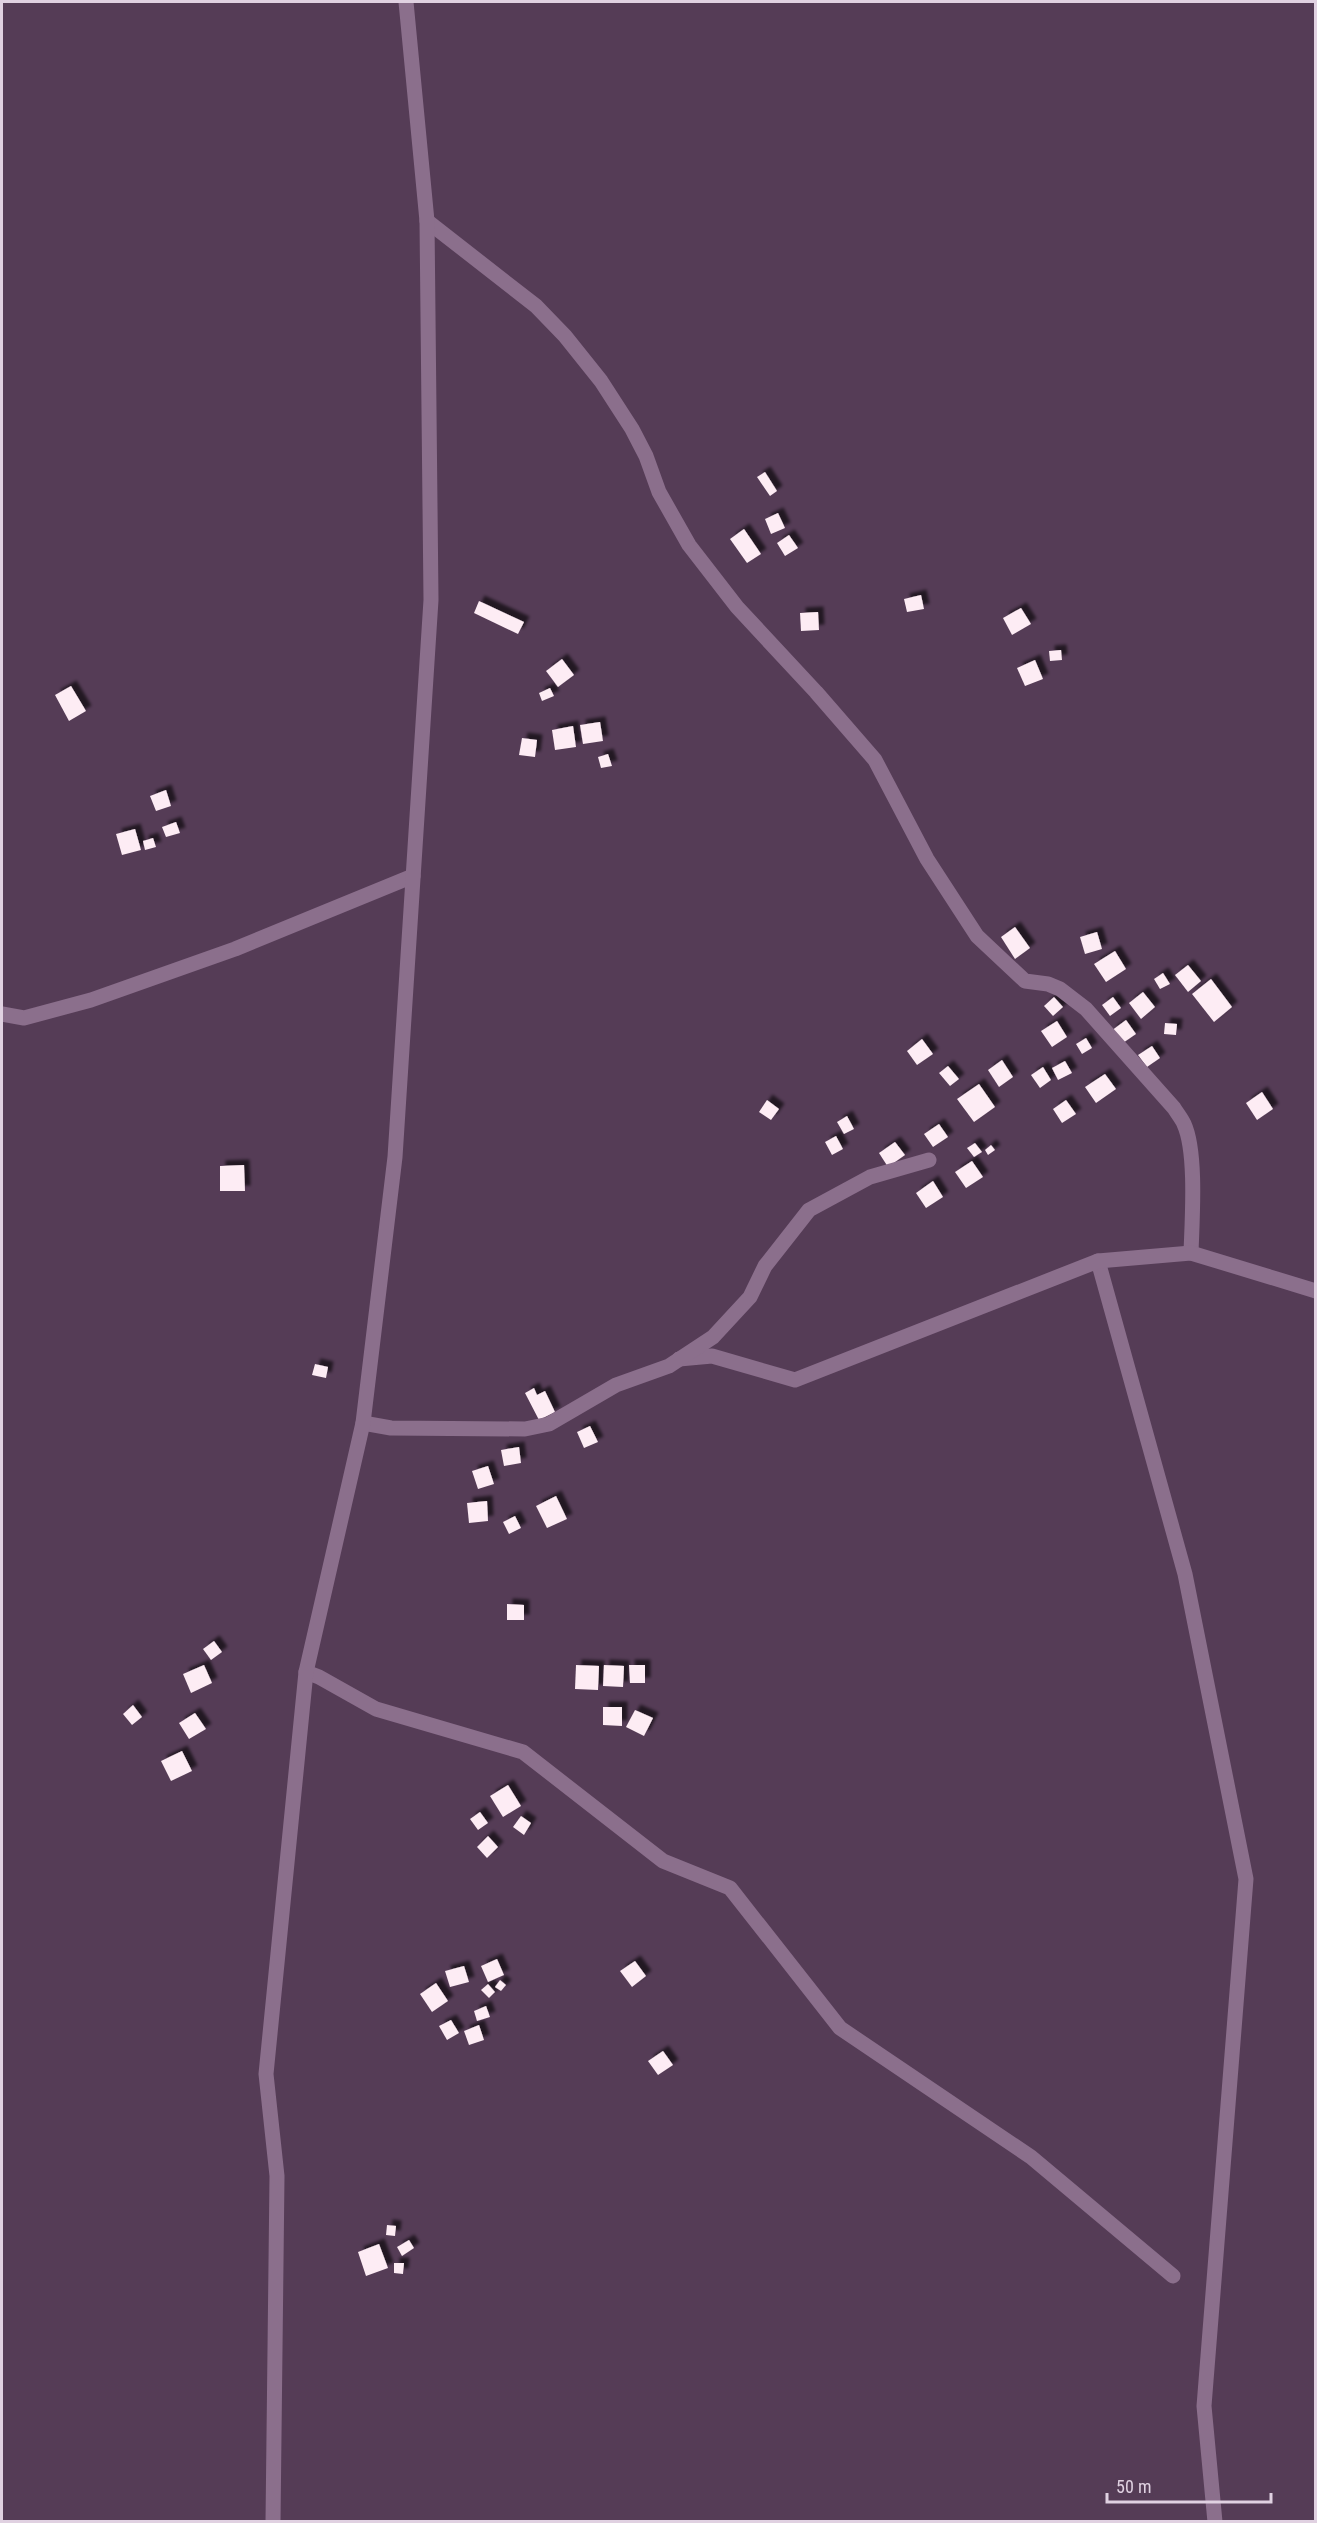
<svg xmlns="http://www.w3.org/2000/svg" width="1317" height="2523" font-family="'Roboto Condensed',sans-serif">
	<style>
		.building { fill: #fdecf4; filter: url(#shadow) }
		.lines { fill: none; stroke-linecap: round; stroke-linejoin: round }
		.street { stroke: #8b6f8c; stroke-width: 15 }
	</style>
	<defs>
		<filter id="shadow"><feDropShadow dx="5.5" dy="-5.5" stdDeviation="1.5" flood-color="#0009"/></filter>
	</defs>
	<rect width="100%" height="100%" fill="#553c56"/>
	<g class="building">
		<path d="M765,472l12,19 -7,5 -13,-19z"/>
		<path d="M778,513l7,15 -14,6 -6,-15z"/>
		<path d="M744,529l17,25 -14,9 -17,-24z"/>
		<path d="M789,535l9,13 -13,8 -8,-13z"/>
		<path d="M921,595l3,14 -17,3 -3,-13z"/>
		<path d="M479,601l45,21 -6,12 -44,-21z"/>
		<path d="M1021,608l10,16 -19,11 -9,-17z"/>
		<path d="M818,612l1,18 -18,1 -1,-18z"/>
		<path d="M1061,650l1,10 -12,1 -1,-10z"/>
		<path d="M562,659l12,16 -16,12 -12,-16z"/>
		<path d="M1035,660l8,19 -18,7 -8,-18z"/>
		<path d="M71,686l15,25 -17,10 -14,-26z"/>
		<path d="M550,688l4,8 -12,5 -3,-8z"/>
		<path d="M600,722l3,19 -20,3 -3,-19z"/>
		<path d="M573,726l3,21 -21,3 -3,-20z"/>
		<path d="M522,738l15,2 -2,17 -16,-2z"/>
		<path d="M608,754l4,12 -11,2 -3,-11z"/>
		<path d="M166,790l5,16 -15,5 -6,-15z"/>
		<path d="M176,822l4,11 -14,4 -4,-10z"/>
		<path d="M135,829l6,21 -19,5 -6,-21z"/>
		<path d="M153,838l3,9 -11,3 -2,-9z"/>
		<path d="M1015,927l15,21 -15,11 -14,-22z"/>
		<path d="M1097,932l5,17 -17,5 -5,-17z"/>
		<path d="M1115,951l11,18 -20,13 -12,-18z"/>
		<path d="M1188,965l13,16 -13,11 -13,-17z"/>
		<path d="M1163,973l7,11 -10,5 -6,-10z"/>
		<path d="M1211,979l21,28 -18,15 -22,-28z"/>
		<path d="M1143,992l12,15 -14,12 -12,-16z"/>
		<path d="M1054,997l9,10 -10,9 -9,-10z"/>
		<path d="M1113,997l8,11 -11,8 -8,-11z"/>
		<path d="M1126,1020l10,14 -16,11 -9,-14z"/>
		<path d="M1057,1021l10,16 -15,10 -11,-16z"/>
		<path d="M1165,1023l12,1 -1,11 -12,-1z"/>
		<path d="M1086,1038l6,10 -10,6 -6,-10z"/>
		<path d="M922,1039l11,15 -16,11 -10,-14z"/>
		<path d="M1152,1046l8,12 -13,9 -9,-12z"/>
		<path d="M1002,1060l11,17 -14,10 -11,-17z"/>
		<path d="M1065,1061l7,12 -14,7 -6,-12z"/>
		<path d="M948,1066l11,13 -9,7 -11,-13z"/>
		<path d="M1043,1067l8,13 -11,8 -9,-13z"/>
		<path d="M1105,1074l11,15 -20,14 -11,-16z"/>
		<path d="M979,1084l16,23 -21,15 -17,-23z"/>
		<path d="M1262,1092l11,17 -16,11 -11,-17z"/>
		<path d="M767,1100l12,9 -8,11 -12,-8z"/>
		<path d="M1066,1100l10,14 -14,9 -9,-14z"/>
		<path d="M847,1116l7,13 -10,5 -7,-12z"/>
		<path d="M939,1124l9,13 -15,10 -9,-13z"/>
		<path d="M836,1136l7,13 -11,6 -7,-13z"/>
		<path d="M895,1142l10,13 -17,12 -9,-14z"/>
		<path d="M975,1143l7,9 -8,5 -7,-9z"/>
		<path d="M991,1145l4,5 -7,5 -3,-5z"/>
		<path d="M972,1161l11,16 -17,11 -11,-16z"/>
		<path d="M244,1165l1,26h-25v-25z"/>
		<path d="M933,1181l10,16 -17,11 -10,-15z"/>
		<path d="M315,1364l13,3 -2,11 -14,-3z"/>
		<path d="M534,1388l3,7 8,-4 10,21 -16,8 -14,-27z"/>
		<path d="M590,1426l8,16 -14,6 -7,-16z"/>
		<path d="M519,1447l2,16 -17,3 -3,-16z"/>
		<path d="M488,1466l6,18 -16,5 -6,-18z"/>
		<path d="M556,1496l11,23 -20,9 -11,-22z"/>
		<path d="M487,1501l1,20 -19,2 -2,-20z"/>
		<path d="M515,1516l6,12 -12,6 -6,-12z"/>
		<path d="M507,1604l17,1v15h-17z"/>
		<path d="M214,1641l8,11 -11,8 -8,-11z"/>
		<path d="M204,1665l8,18 -21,10 -8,-19z"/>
		<path d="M576,1665l23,1 -1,24 -23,-1z"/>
		<path d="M604,1665l20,1 -1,21 -20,-1z"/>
		<path d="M629,1665h16v18h-15z"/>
		<path d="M133,1705l9,12 -10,8 -9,-11z"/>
		<path d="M603,1707h19v19l-19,-1z"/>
		<path d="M635,1710l18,8 -9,18 -18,-9z"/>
		<path d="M195,1713l11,16 -17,10 -10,-16z"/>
		<path d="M182,1751l10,20 -21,10 -10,-20z"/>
		<path d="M508,1785l13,21 -18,11 -13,-21z"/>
		<path d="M480,1812l8,11 -10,7 -8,-11z"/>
		<path d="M521,1816l10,7 -7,12 -11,-8z"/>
		<path d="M488,1836l10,11 -11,11 -10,-11z"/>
		<path d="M497,1959l7,16 -16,7 -7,-16z"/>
		<path d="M635,1961l11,15 -14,11 -12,-16z"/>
		<path d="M464,1966l5,16 -19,5 -5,-16z"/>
		<path d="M500,1980l6,5 -5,6 -6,-4z"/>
		<path d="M436,1983l12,18 -16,11 -12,-18z"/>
		<path d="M488,1984l7,8 -6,6 -8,-8z"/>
		<path d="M486,2006l4,11 -13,4 -3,-10z"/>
		<path d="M451,2020l8,13 -12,7 -8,-14z"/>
		<path d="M479,2025l5,15 -15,5 -5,-14z"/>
		<path d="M663,2051l10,14 -15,10 -10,-14z"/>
		<path d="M387,2225l9,1 -1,10 -9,-1z"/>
		<path d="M409,2240l5,8 -12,8 -5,-9z"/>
		<path d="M379,2244l9,24 -22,8 -8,-24z"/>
		<path d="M394,2263h10l-1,11 -9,-1z"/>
	</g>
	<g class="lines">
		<g class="street">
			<path d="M427,221l109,85 29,30 36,45 31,48 14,27 13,36 30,53 48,62 79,85 59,68 52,99 50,77 48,45 23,3 12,5 26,20 88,99c3,5 8,11 10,16 13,28 8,97 7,129"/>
			<path d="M2,1014l22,4 67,-18 144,-51 178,-73"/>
			<path d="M1098,1261l87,313 61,305 -42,527 11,116"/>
			<path d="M679,1359l33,-3 83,24 303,-119 93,-8 125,38"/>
			<path d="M363,1423l28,5 134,1 24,-5 67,-39 53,-19 44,-29 37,-40 15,-31 44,-56 61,-33 59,-17"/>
			<path d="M306,1672l13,5 57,32 147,43 140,109 67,27 110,140 191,129 142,119"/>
			<path d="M273,2522l4,-346 -11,-102 40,-402 57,-249 32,-266 36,-557 -4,-379 -21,-219"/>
		</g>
	</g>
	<rect width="1317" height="2523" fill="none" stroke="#e0d1e1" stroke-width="6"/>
	<path d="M1107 2493v9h164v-9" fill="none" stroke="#e0d1e1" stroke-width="3"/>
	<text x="1116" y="2493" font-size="18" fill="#e0d1e1" stroke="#553c56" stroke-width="4.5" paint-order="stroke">50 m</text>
</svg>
